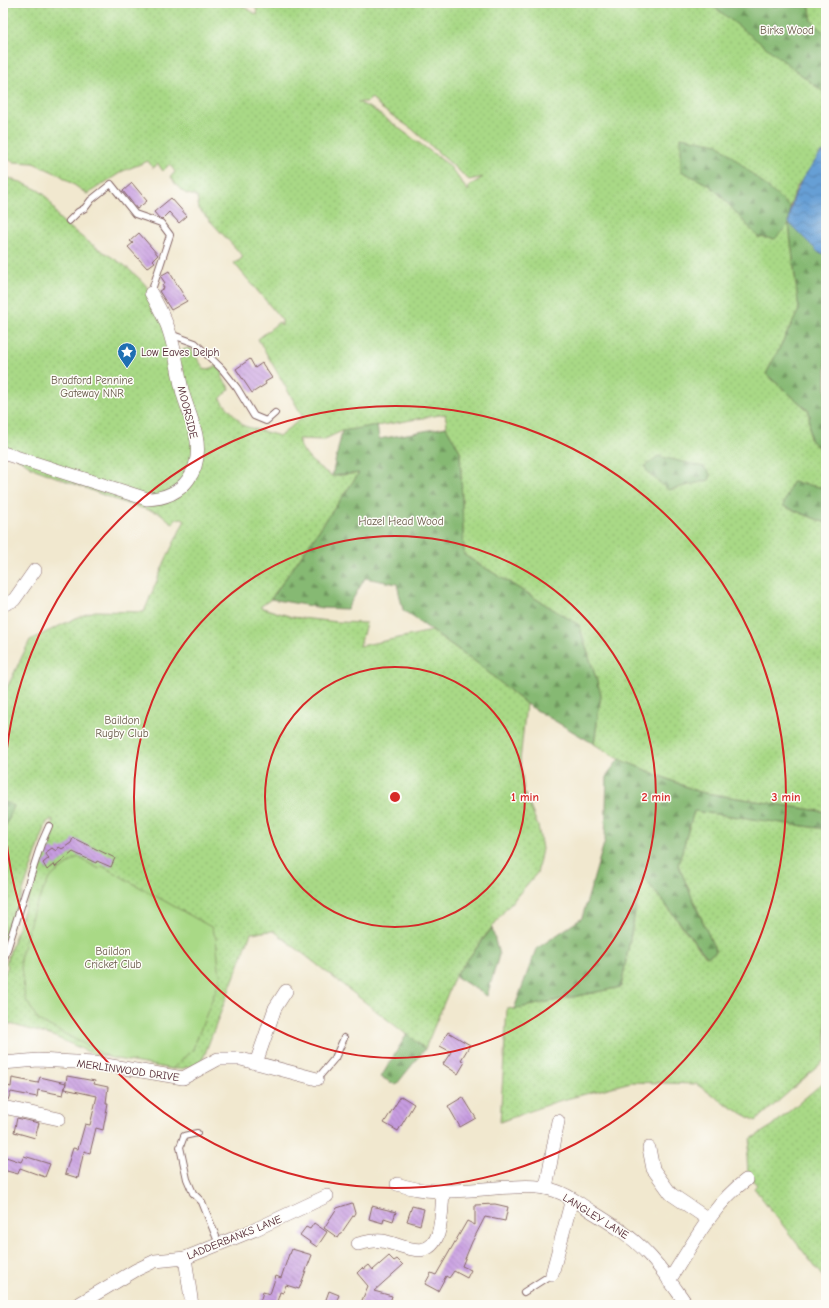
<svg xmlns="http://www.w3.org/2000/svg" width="829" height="1308" font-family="'Comic Neue',sans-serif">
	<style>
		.grass { fill: url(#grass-dots); stroke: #7a7c58; fill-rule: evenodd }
		.forest { fill: url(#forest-firs); stroke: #686c4f }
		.garden { fill: #a9d986; stroke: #7a7c58 }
		.water { fill: url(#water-waves); stroke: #585f80 }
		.building { fill: url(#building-back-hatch) }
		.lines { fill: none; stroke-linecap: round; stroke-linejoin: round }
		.lane-casing { stroke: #846564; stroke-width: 8 }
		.street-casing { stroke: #846564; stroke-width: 14 }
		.lane { stroke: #fff; stroke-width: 6 }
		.street { stroke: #fff; stroke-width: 13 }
		.ring { fill: none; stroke: #d62828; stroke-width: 2 }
		.labels { text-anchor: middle; stroke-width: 3; stroke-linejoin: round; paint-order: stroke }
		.park-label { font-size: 11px; fill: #665746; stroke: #fdfcf7 }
		.poi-label { font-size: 11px; fill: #4a1f2b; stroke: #fdfcf7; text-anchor: start }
		.street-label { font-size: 11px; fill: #4a1f2b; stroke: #fdfcf7 }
		.centre { fill: #d62828; stroke: #fdfcf7; stroke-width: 2 }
		.ring-label { font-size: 12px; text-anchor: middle; font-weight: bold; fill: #d62828; stroke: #fdfcf7; stroke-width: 3; stroke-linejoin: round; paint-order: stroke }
	</style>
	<defs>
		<pattern id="grass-dots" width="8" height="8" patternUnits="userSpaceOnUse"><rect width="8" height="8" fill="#a9d986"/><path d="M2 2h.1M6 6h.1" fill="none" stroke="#93ba74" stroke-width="1.8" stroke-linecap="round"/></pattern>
		<pattern id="forest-firs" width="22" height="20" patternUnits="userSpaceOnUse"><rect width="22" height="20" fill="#86b973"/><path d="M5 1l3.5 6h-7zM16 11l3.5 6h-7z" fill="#70965f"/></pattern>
		<pattern id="water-waves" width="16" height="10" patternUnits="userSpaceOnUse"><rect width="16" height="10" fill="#669fd5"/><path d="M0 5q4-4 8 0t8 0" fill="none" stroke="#5681ad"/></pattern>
		<pattern id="building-back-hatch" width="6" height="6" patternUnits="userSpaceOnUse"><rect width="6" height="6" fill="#c79de1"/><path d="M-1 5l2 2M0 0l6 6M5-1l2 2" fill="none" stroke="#a47fb7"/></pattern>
	</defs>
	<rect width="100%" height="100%" fill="#fdfcf7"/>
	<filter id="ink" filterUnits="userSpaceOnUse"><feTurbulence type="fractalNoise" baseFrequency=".025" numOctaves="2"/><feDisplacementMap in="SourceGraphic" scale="8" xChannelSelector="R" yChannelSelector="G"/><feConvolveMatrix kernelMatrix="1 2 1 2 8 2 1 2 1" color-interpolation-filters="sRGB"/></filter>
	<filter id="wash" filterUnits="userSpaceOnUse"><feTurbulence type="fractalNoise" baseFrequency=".012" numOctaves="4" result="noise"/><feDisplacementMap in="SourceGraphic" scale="16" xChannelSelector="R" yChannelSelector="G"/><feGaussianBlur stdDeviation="0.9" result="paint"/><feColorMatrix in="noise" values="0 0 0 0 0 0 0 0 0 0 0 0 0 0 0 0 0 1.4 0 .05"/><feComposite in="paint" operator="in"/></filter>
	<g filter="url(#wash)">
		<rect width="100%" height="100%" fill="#f1e8cf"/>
		<g class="grass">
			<path d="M3,3h234l21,12 -3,-9v-3h472l-3,11 102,80v58l-5,1 -25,35 -6,19 -1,17 10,86 -33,64 43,37 1,29 16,14v34l-34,-5 -9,23 43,17v289l-127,-20 -80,-33 -25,-15 7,-50 -22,-69 -115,-70 -4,-104 -14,-24 1,-3 -2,-10 -56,10 -47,7 -19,9 -25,-1c5,18 19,27 34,37l27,-3 -88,126 -11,8 32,10 46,5 28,1 -6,23 72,-15 45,32 49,41 -6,57 4,31 14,34 4,23 -5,24 -32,37 -50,66 -30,73 -151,-118 -23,2 -50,131 -21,5h-8l-79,-15 -40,-18 -50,-14v-48l2,-1 3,-7 -2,-3 40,-119 7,-25 -6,3 -44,127v-117l11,-26 -11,-5v-105l27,-56 48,-23 17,-6 49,1 21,-51 20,-41 -3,-2 -6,1 -3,5 -13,-11 -33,-9 -92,-35 -32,-20v-273l20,7 15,7 7,5 7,10 6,12 5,5 25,20 36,23 16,14 16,18 21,54 13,-3 15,22 13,-4 6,8 -3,2 9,13 -10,10 24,27 36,10 23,-19 -45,-78 21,-17 3,4v-6l-48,-57 6,-3 3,-4 -44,-47 -2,-12c-4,-2 -6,-2 -10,-3 -7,-3 -13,-11 -16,-18l4,-4 -5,-8 -7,7 -5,-7 -5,4 -5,-7 -25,10 -36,23 -27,-19 -27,-12 -20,-1 -10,-6zM372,98l9,10 31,21 57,51 14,-3 -14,9 -1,5 -19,-26 -75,-55 -16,-8h9z"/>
			<path d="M809,3h17v32l-14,-14z"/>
			<path d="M694,811l132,18v230l-70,62 -27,-15 -33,-22 -65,-2 -76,20 -55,20 7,-114 7,1 107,-22 21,-112 64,82 10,-5 -38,-87z"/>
			<path d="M826,1080v201l-72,-93 3,-3 -9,-10 -1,-18 4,-18 21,-13z"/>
		</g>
		<g class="forest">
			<path d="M709,3h100l3,18 14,14v59z"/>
			<path d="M681,137l37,7 72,63 -1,16 30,30 7,1v200l-16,-14 -1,-29 -43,-37 33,-64 -10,-86 -14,15 -17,-2 -38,-42 -11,-10 -28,-14z"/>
			<path d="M377,425l2,14 67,-12 14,24 4,104 115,70 22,69 -7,50 -68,-40 -49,-41 -74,-53 -6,-26 -32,-6 -18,31 -25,-1 -51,-9 88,-126 -27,3 10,-45z"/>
			<path d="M658,456l46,11 7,8 -2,5 -40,10 -21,-17 -3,-7z"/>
			<path d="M792,482l34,6v35l-43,-17z"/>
			<path d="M619,759l80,33 127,20v17l-132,-18 -16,54 38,87 -9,5 -65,-82 -21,112 -107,22 22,-60 46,-31 23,-78 2,-65z"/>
			<path d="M3,801l11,5 -11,26z"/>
			<path d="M492,928l7,27 -12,41 -32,-20z"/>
			<path d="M407,1034l18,15 -29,36 -15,-8z"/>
		</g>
		<path class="garden" d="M78,857l21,12 3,-3 109,61 5,11 4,41 -27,70 -21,20 -61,-11 -73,-38 -13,-22 -5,-39 13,-47 15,-31 6,-7z"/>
		<path class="water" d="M826,152v102l-7,-1 -30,-30c3,-33 13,-44 32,-70z"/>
		<g id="blocks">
			<g class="building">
				<path d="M132,183l15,18 -10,8 -14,-18z"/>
				<path d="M171,198l16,18 -8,7 -10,-11 -7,7 -3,-1 -5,-6z"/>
				<path d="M139,233l19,22 -5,5 2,2 -8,6 -19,-21 5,-4 -3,-2z"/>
				<path d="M169,271l18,30 -16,9 -12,-19 5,-3 -2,-3 3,-2 -4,-6 1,-2z"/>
				<path d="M250,359l5,9 7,-5 10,15 -7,4 1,2 -14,9 -16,-24z"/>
				<path d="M73,838l42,20 -4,9 -14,-6 -1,2 -23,-11 -18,15 -1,-3 -7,6 -4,-7 6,-5 -4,-5 7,-5 4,3 3,-4 3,2 9,-6z"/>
				<path d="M448,1032l22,13 -9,15 4,2 -7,12 -15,-10 8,-12 -11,-6z"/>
				<path d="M67,1076l28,5 -1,3 14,3 -2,16h2l-5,27 -7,-2 -6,25 -6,-2 -6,27 -13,-4 8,-26 5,1 7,-25 5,1 7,-29 -32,-7z"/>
				<path d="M40,1077l26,6 -3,12 -25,-5 -1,7 -26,-5 -3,8 -5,-1v-14l8,2 1,-9 26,5z"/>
				<path d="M401,1096l13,8 -16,27 -14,-8z"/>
				<path d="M463,1097l13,21 -16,9 -12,-21z"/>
				<path d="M17,1118l22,5 -4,15 -21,-6z"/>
				<path d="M3,1156l18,6 3,-6 26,8 -5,13 -25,-9 -2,6 -15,-4z"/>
				<path d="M352,1203l3,10 -17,25 -14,-10 13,-20z"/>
				<path d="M495,1204l13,3 -3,14 -20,-4 -13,25 -10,24 9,4 -4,8 -13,-7 -5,7 -3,-2 -8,15 -13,-7 6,-11 5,2 31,-54 8,4v-20z"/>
				<path d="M372,1206l24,6 -3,9 -9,-3 -1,5 -14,-4z"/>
				<path d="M412,1206l12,3 -4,16 -13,-4z"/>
				<path d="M314,1223l13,9 -10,15 -17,-12 6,-8 4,2z"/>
				<path d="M292,1249l20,6 -13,34 -13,-4 -3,8 -3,-1 -4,13h-17l4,-13 7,2 6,-18 5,2 8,-24h1z"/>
				<path d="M389,1256l5,5 3,-2 6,6 -29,26 18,5 -3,9h-29l8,-19 -11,-13 6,-6 1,2 5,-4 4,5z"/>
				<path d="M329,1291l10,4 -4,10h-11z"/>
			</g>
		</g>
	</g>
	<g filter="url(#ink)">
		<use href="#blocks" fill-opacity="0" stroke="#846564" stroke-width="1"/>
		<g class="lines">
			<defs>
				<g id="lane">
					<path d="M69,221l9,-9 7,-4 6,-8 20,-16 24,30 26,9 9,12 -19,58"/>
					<path d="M170,334l25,9 27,26 15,19 17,28 12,5 9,-8"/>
					<path d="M3,962l38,-118 8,-18"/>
					<path d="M317,1079l18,-21 9,-20"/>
					<path d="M197,1133l-13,3 -4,11 7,32 6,14 9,9 17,42"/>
					<path d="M524,1292l28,-18"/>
				</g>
				<g id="street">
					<path d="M3,453l144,46c37,-1 56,-29 49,-64 -3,-14 -9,-28 -13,-41 -5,-20 -7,-41 -13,-60 -4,-15 -12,-28 -19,-41"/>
					<path d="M3,605l11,-5 21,-30"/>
					<path d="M3,1063l35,-3 56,3 89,15 35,-19h23l76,20"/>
					<path d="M256,1063l19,-55 11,-17"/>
					<path d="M3,1107l56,12"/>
					<path d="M649,1148l4,21 18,25 37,25"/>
					<path d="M397,1184c37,13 79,4 117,3 14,-1 29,-1 42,4 13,4 24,13 35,20 19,12 39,24 55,41 16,16 28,35 41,53"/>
					<path d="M546,1188l12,-67"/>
					<path d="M358,1244c8,-2 16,-4 24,-3 20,3 46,22 56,-7 4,-13 4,-30 5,-43"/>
					<path d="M185,1258l7,47"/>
					<path d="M552,1274l20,-75"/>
					<path d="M669,1281c21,-33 45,-78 77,-101"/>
					<path d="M77,1305l59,-35 19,-9 30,-3 69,-28 73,-34"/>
				</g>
			</defs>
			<use href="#lane" class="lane-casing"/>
			<use href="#street" class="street-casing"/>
			<use href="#lane" class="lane"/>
			<use href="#street" class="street"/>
		</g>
	</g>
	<g class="ring">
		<circle cx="395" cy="797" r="130"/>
		<circle cx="395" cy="797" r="261"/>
		<circle cx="395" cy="797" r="391"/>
	</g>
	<defs>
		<symbol id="sight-pin" viewBox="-11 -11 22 30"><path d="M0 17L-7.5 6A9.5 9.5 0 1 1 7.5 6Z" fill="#1f6fb2" stroke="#fdfcf7"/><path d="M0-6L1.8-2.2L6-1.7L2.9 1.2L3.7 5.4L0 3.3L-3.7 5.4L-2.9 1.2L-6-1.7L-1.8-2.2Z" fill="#fff"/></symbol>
	</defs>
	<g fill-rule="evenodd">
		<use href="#sight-pin" x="116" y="341" width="22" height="30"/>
	</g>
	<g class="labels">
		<g class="park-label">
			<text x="787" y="34">Birks Wood</text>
			<text x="92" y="384">Bradford Pennine<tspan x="92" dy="13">Gateway NNR</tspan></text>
			<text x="401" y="525">Hazel Head Wood</text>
			<text x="122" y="724">Baildon<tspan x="122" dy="13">Rugby Club</tspan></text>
			<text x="113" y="955">Baildon<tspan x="113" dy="13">Cricket Club</tspan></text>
		</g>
		<g class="poi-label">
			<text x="141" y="356">Low Eaves Delph</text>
		</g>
		<g class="street-label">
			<text transform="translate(188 412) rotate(76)" y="4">MOORSIDE</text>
			<text transform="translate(128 1070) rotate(8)" y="4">MERLINWOOD DRIVE</text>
			<text transform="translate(596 1216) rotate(32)" y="4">LANGLEY LANE</text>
			<text transform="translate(234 1237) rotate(-22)" y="4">LADDERBANKS LANE</text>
		</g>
	</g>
	<circle cx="395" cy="797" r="6" class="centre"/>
	<g class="ring-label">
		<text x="525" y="801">1 min</text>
		<text x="656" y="801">2 min</text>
		<text x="786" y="801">3 min</text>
	</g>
	<rect width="829" height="1308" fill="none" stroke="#fdfcf7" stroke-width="16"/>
</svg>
